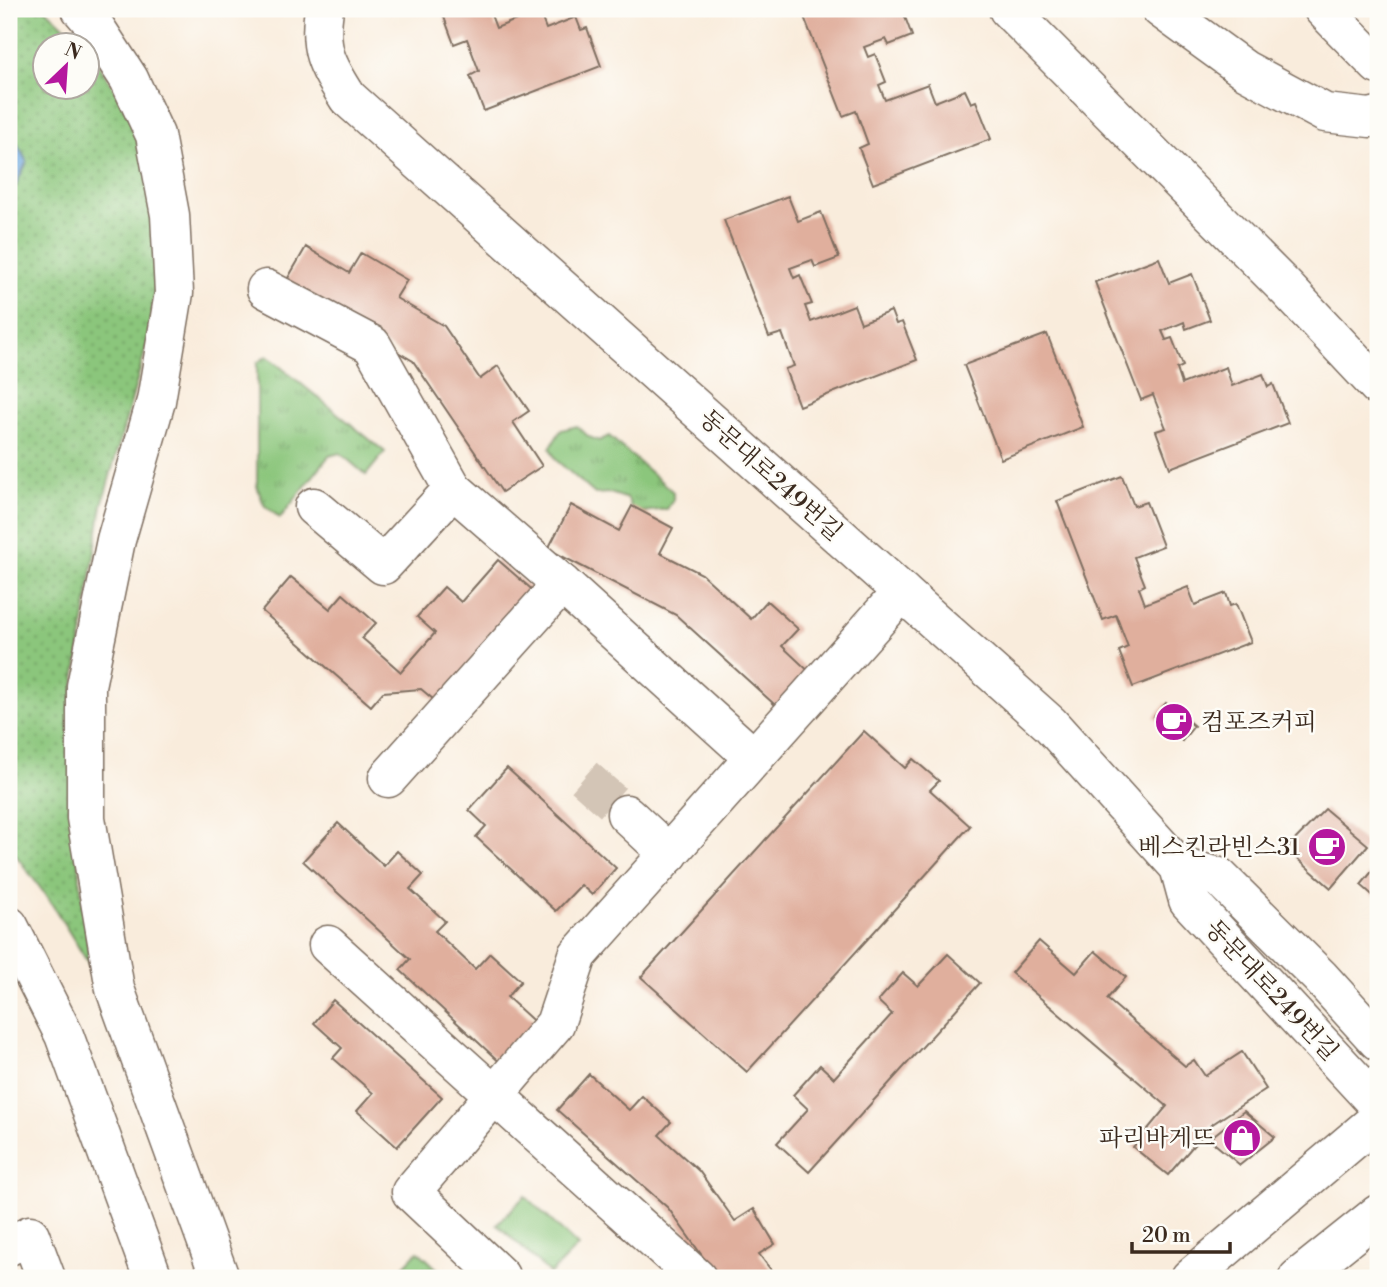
<svg xmlns="http://www.w3.org/2000/svg" width="1387" height="1287" font-family="'Libre Bodoni','Noto Serif KR',serif">
	<style>
		.grass { fill: url(#grass-dots); stroke: #63784d; stroke-width: 2 }
		.park { fill: url(#park-tufts); stroke: #63784d; stroke-width: 2 }
		.pitch { fill: #8bc67c; stroke: #63784d; stroke-width: 2 }
		.water { fill: #70aae0; stroke: #566a7f; stroke-width: 2 }
		.building { fill: #e0af9d }
		.lines { fill: none; stroke-linecap: round; stroke-linejoin: round }
		.minor-tunnel { stroke: #d3c5b6; stroke-width: 38; stroke-dasharray: 38 19; stroke-linecap: butt }
		.minor-casing { stroke: #7e6e60; stroke-width: 41 }
		.major-casing { stroke: #7e6e60; stroke-width: 41 }
		.highway-casing { stroke: #7e6e60; stroke-width: 41 }
		.minor { stroke: #fff; stroke-width: 38 }
		.major { stroke: #fff; stroke-width: 38 }
		.highway { stroke: #fff; stroke-width: 38 }
		.labels { text-anchor: middle; stroke-width: 5; stroke-linejoin: round; paint-order: stroke }
		.street-label { font-size: 24px; fill: #3b2a1e; stroke: #fdfcf7 }
		.poi-label { font-size: 24px; fill: #3b2a1e; stroke: #fdfcf7; text-anchor: end }
	</style>
	<defs>
		<pattern id="grass-dots" width="8" height="8" patternUnits="userSpaceOnUse" patternTransform="scale(1.75)"><rect width="8" height="8" fill="#8bc67c"/><path d="M2 2h.1M6 6h.1" fill="none" stroke="#73a165" stroke-width="1.8" stroke-linecap="round"/></pattern>
		<pattern id="park-tufts" width="24" height="20" patternUnits="userSpaceOnUse" patternTransform="scale(1.75)"><rect width="24" height="20" fill="#8bc67c"/><path d="M3 7l-1-3M5 7V3M7 7l1-3M15 17l-1-3M17 17v-4M19 17l1-3" fill="none" stroke="#73a165"/></pattern>
	</defs>
	<rect width="100%" height="100%" fill="#fdfcf7"/>
	<filter id="ink" filterUnits="userSpaceOnUse"><feTurbulence type="fractalNoise" baseFrequency=".0143" numOctaves="2"/><feDisplacementMap in="SourceGraphic" scale="14" xChannelSelector="R" yChannelSelector="G"/><feConvolveMatrix kernelMatrix="1 2 1 2 8 2 1 2 1" color-interpolation-filters="sRGB"/></filter>
	<filter id="wash" filterUnits="userSpaceOnUse"><feTurbulence type="fractalNoise" baseFrequency=".00686" numOctaves="4" result="noise"/><feDisplacementMap in="SourceGraphic" scale="28" xChannelSelector="R" yChannelSelector="G"/><feGaussianBlur stdDeviation="1.57" result="paint"/><feColorMatrix in="noise" values="0 0 0 0 0 0 0 0 0 0 0 0 0 0 0 0 0 1.4 0 .05"/><feComposite in="paint" operator="in"/></filter>
	<g filter="url(#wash)">
		<rect width="100%" height="100%" fill="#f9ecdc"/>
		<path class="grass" d="M9,9h37l38,36 -38,1v42h42v-40l61,95 13,93 -14,105 -46,164 -31,201 2,113 17,147 -40,-65 -41,-55z"/>
		<g class="park">
			<path d="M267,356l118,96 -19,23 -26,-22 -11,3 -49,62 -16,-13 -7,-19v-123z"/>
			<path d="M577,426l12,11 10,4 10,-5 64,56v8l-6,9 -25,3 -11,-4 -3,-9 -18,-6 -15,1 -39,-34 -6,-12 11,-18z"/>
			<path d="M418,1251l29,27h-48l-4,-3z"/>
		</g>
		<path class="pitch" d="M525,1196l53,50 -28,28 -53,-50z"/>
		<path class="water" d="M18,145l9,17 -18,37v-50z"/>
		<g id="blocks">
			<g class="building">
				<path d="M441,9h57l-8,3 6,16 43,-17 7,18 30,-12 5,13 6,-2 14,38 -117,45 -14,-35 9,-5 -12,-32 -13,5z"/>
				<path d="M801,9h101l10,27 -23,9 -3,-6 -22,8 4,10 7,-3 11,28 -7,3 6,15 43,-16 7,18 30,-12 6,13 5,-2 15,38 -118,45 -14,-36 9,-4 -12,-33 -13,5z"/>
				<path d="M788,196l10,25 23,-9 18,46 -24,9 -3,-7 -22,8 4,10 6,-3 12,29 -7,2 6,16 43,-17 7,18 30,-12 5,13 6,-2 15,38 -118,46 -14,-37 9,-3 -12,-33 -13,4 -45,-117z"/>
				<path d="M306,247l43,26 12,-20 46,27 -11,18 48,28 36,53 18,-13 31,45 -16,11 29,44 -40,26 -89,-131 -129,-76z"/>
				<path d="M1159,258l10,25 23,-9 18,46 -24,9 -2,-7 -22,9 4,9 6,-2 11,28 -6,3 5,15 44,-17 6,19 31,-12 5,13 5,-3 15,39 -118,45 -14,-37 10,-3 -13,-33 -12,5 -46,-118z"/>
				<path d="M1047,334l36,93 -82,32 -37,-94z"/>
				<path d="M1122,476l12,30 12,-4 17,44 -29,11 11,28 -6,3 6,16 43,-17 7,18 31,-12 4,13 6,-2 15,38 -118,45 -14,-36 9,-4 -12,-32 -13,5 -46,-119z"/>
				<path d="M571,505l48,26 13,-25 41,22 -13,25 42,21 49,45 16,-18 31,28 -16,17 33,31 -31,36 -108,-98 -128,-66z"/>
				<path d="M498,560l38,33 -97,111 -18,-15 -38,3 -12,14 -109,-95 29,-34 39,32 13,-15 33,29 -14,15 39,34 34,-39 -18,-16 27,-30 17,15z"/>
				<path d="M1166,703l28,23 -12,15 -28,-24z"/>
				<path d="M864,731l41,37 8,-9 26,22 -9,9 40,36 -223,246 -106,-95z"/>
				<path d="M507,768l109,100 -24,27 -11,-10 -25,26 -80,-74 10,-11 -17,-16z"/>
				<path d="M1325,809l43,36 -37,43 -45,-39z"/>
				<path d="M338,823l46,43 13,-15 26,24 -13,14 35,32 -10,10 40,38 15,-16 31,28 -14,16 34,31 -36,39 -105,-97 10,-11 -107,-98z"/>
				<path d="M1378,864v36l-17,-15z"/>
				<path d="M1039,941l37,32 19,-22 31,26 -19,22 78,67 9,-6 11,16 37,-24 24,37 -55,36 -43,50 -35,-28 34,-41 -156,-133z"/>
				<path d="M948,954l32,29 -171,189 -32,-29 31,-34 -15,-14 27,-30 14,13 58,-64 -14,-13 25,-28 15,13z"/>
				<path d="M333,1000l109,97 -45,50 -40,-36 16,-18 -40,-35 9,-10 -28,-25z"/>
				<path d="M589,1074l40,36 13,-14 29,26 -12,13 40,36 36,50 19,-12 21,35 -16,10 18,24h-59l-50,-70 -111,-98z"/>
				<path d="M1244,1111l31,26 -35,28 -31,-26z"/>
			</g>
		</g>
	</g>
	<g filter="url(#ink)">
		<use href="#blocks" fill-opacity="0" stroke="#7e6e60" stroke-width="2"/>
		<g class="lines">
			<path class="minor-tunnel" d="M584,777l42,37"/>
			<defs>
				<g id="minor">
					<path d="M324,9c-6,40 2,55 24,89l702,626 129,143 9,33 190,205"/>
					<path d="M1008,9l279,280 91,97"/>
					<path d="M1161,9l84,61 80,43 45,5 8,-2"/>
					<path d="M1323,9l55,56"/>
					<path d="M266,289l106,56 81,144 109,95 192,174"/>
					<path d="M314,507l69,58 70,-76"/>
					<path d="M388,778l174,-194"/>
					<path d="M626,814l43,40"/>
					<path d="M1179,867l40,10 101,100 58,64"/>
					<path d="M328,945l369,333"/>
					<path d="M9,1246l21,-11 16,43"/>
					<path d="M500,1276l-89,-84 144,-168 23,-69 324,-363"/>
				</g>
				<g id="major">
					<path d="M1190,1278l188,-159"/>
					<path d="M1298,1278l80,-64"/>
				</g>
				<g id="highway">
					<path d="M81,9l11,13 37,57 26,56 15,80 4,78 -18,108 -40,139 -30,146v132l29,171 105,289"/>
					<path d="M9,926l55,109 89,243"/>
				</g>
			</defs>
			<use href="#minor" class="minor-casing"/>
			<use href="#major" class="major-casing"/>
			<use href="#highway" class="highway-casing"/>
			<use href="#minor" class="minor"/>
			<use href="#major" class="major"/>
			<use href="#highway" class="highway"/>
		</g>
	</g>
	<defs>
		<symbol id="cafe-disc" viewBox="-11 -11 22 22"><circle r="9.5" fill="#b5179e" stroke="#fdfcf7"/><path d="M-5.5-4.5H6V0H3Q3 3.5 0 3.5H-2.5Q-5.5 3.5-5.5 0ZM3-3.2v2h1.7v-2ZM-6 4.5H4V6H-6Z" fill="#fff"/></symbol>
		<symbol id="shop-disc" viewBox="-11 -11 22 22"><circle r="9.5" fill="#b5179e" stroke="#fdfcf7"/><path d="M-5-2.5h2.3a2.7 3.5 0 0 1 5.4 0H5L5.5 6h-11ZM-1.5-2.5h3a1.5 2.3 0 0 0-3 0Z" fill="#fff"/></symbol>
	</defs>
	<g fill-rule="evenodd">
		<use href="#cafe-disc" x="1152" y="700" width="44" height="44"/>
		<use href="#cafe-disc" x="1305" y="825" width="44" height="44"/>
		<use href="#shop-disc" x="1220" y="1116" width="44" height="44"/>
	</g>
	<g class="labels">
		<g class="street-label">
			<text transform="translate(771 475) rotate(42)" y="8">동문대로249번길</text>
			<text transform="translate(1272 990) rotate(47)" y="8">동문대로249번길</text>
		</g>
		<g class="poi-label">
			<text x="1201" y="730" text-anchor="start">컴포즈커피</text>
			<text x="1300" y="855">베스킨라빈스31</text>
			<text x="1215" y="1146">파리바게뜨</text>
		</g>
	</g>
	<rect width="1387" height="1287" fill="none" stroke="#fdfcf7" stroke-width="35"/>
	<g transform="translate(66 66) rotate(25)"><circle r="33" fill="#fdfcf7" stroke="#afa8a0" stroke-width="2"/>
	<path d="M0-5L12 26L0 18L-12 26Z" fill="#b5179e"/>
	<text y="-10" font-size="19" font-weight="bold" text-anchor="middle" fill="#3b2a1e">N</text>
	</g>
	<path d="M1132 1242v10h98v-10" fill="none" stroke="#3b2a1e" stroke-width="3.5"/>
	<text x="1142" y="1242" font-size="21" fill="#3b2a1e" stroke="#fdfcf7" stroke-width="5" paint-order="stroke">20 m</text>
</svg>
